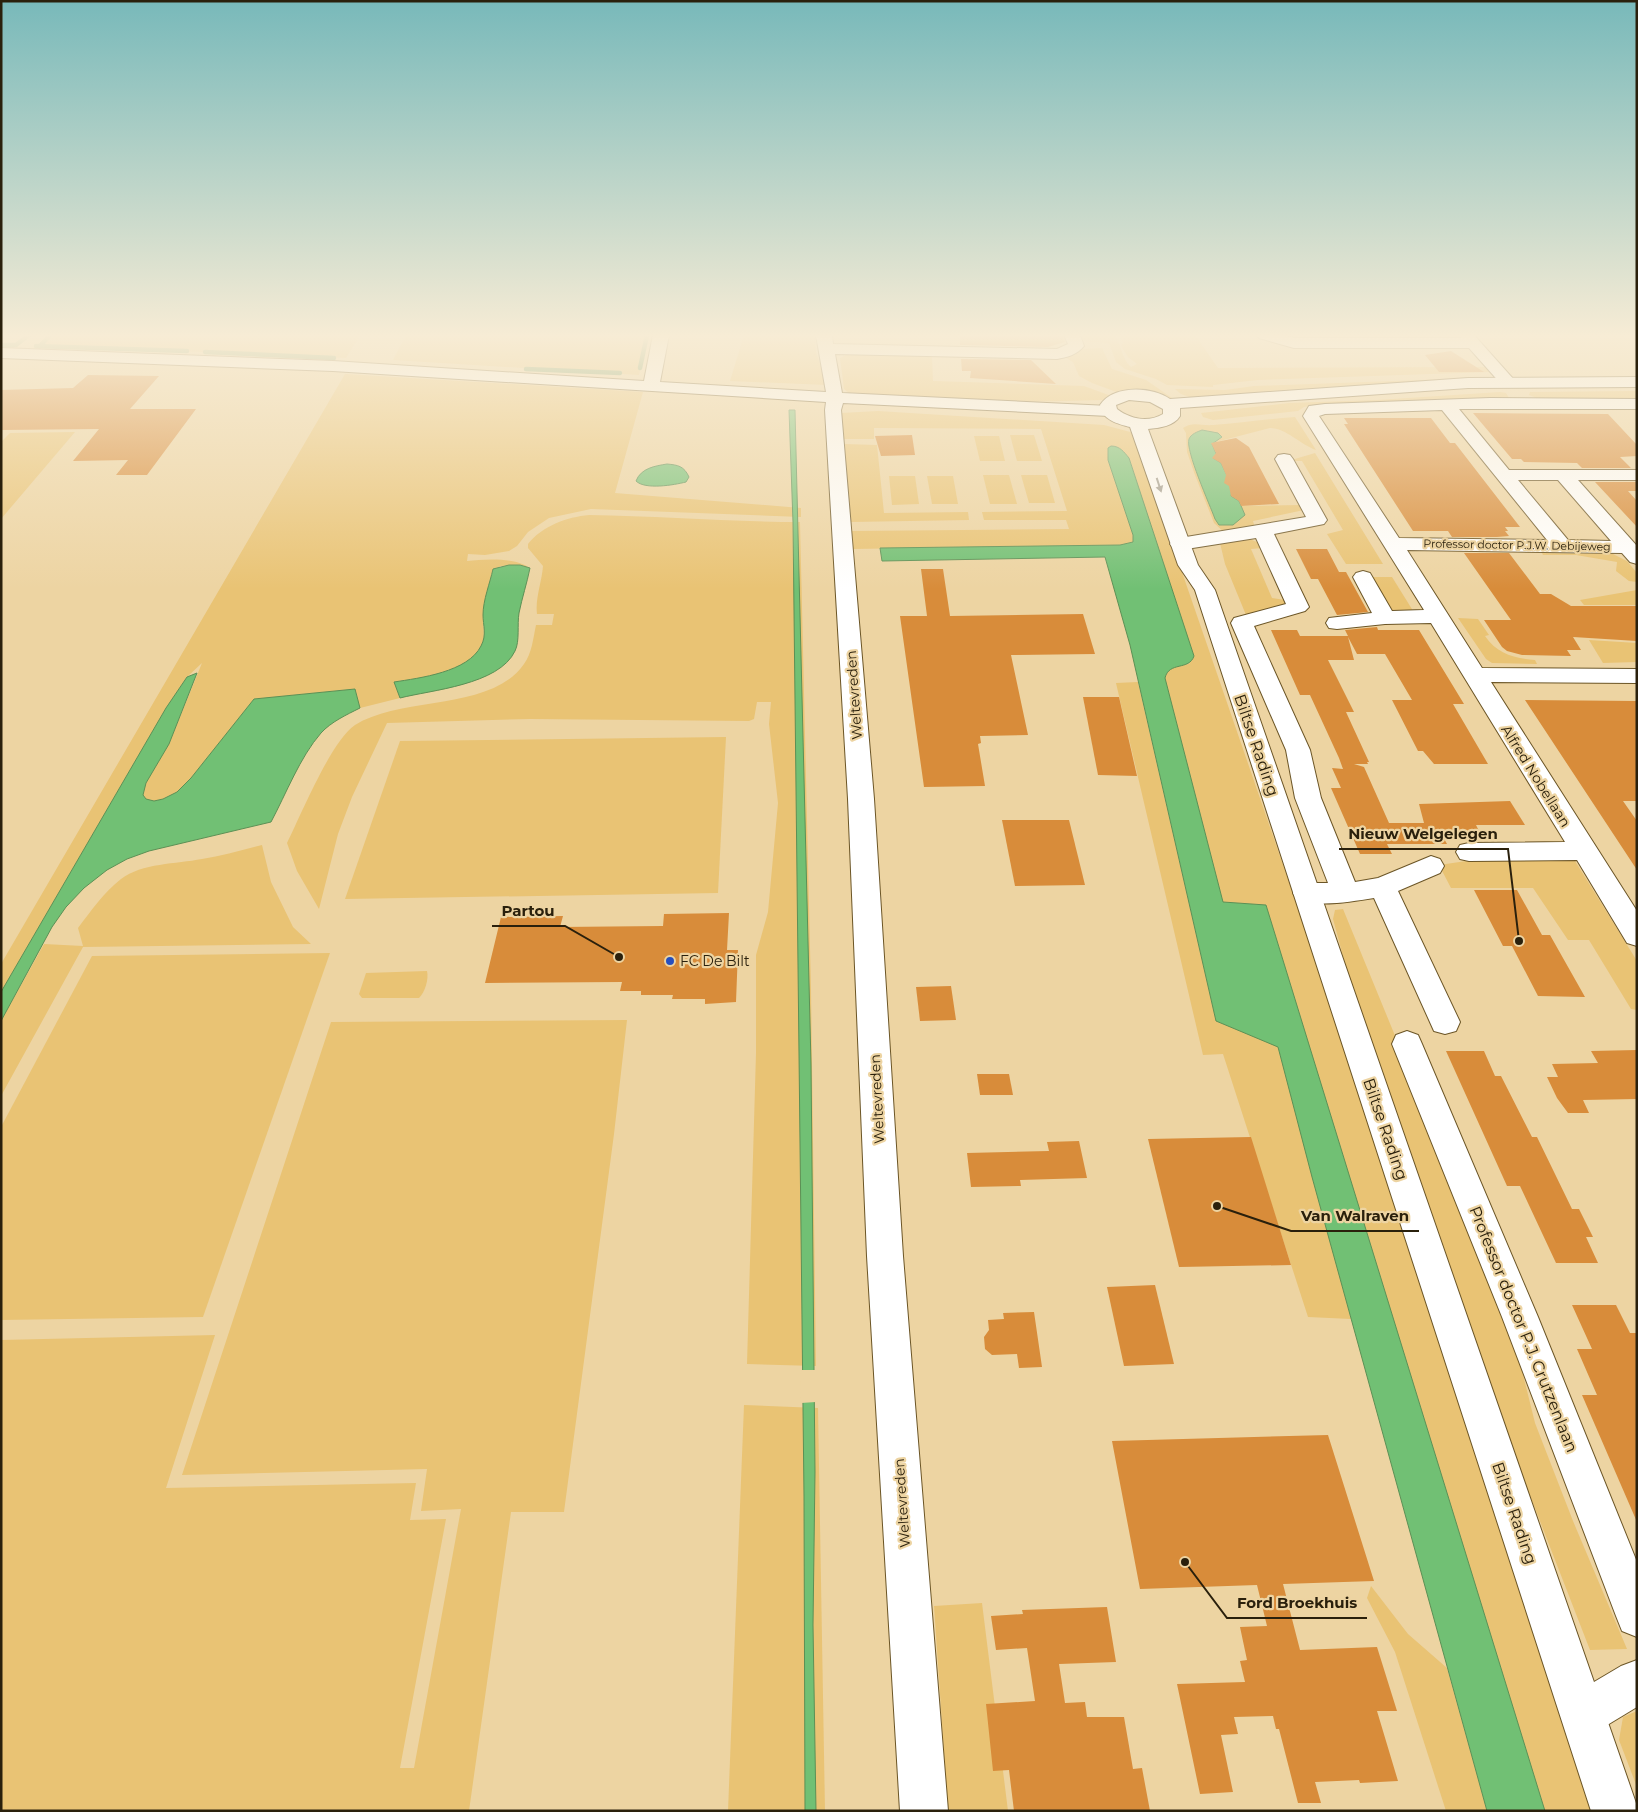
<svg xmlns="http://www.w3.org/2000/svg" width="1638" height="1812" font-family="Montserrat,sans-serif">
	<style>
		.green { fill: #e9c374 }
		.water { fill: #71c074; stroke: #5c9055 }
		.pier { fill: #edd4a2 }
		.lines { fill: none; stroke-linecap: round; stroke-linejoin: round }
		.stream { stroke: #5c9055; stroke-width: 4.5 }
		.building { fill: #d88c3a }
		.minor-casing { stroke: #6b5526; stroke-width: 2 }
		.major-casing { stroke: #6b5526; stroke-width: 2 }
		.minor { fill: #fff; fill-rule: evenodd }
		.major { fill: #fff; fill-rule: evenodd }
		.oneway { fill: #9f9b92 }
		.poi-dot { fill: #264fbe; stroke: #edd4a2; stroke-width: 2 }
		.labels { text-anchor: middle; stroke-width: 4.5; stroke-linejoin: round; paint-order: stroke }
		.far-street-label { font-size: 11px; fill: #2a200c; stroke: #edd4a2 }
		.street-label { font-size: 14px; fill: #2a200c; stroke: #edd4a2 }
		.poi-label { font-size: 14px; fill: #2a200c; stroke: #edd4a2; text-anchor: start }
		.near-street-label { font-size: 16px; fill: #2a200c; stroke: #edd4a2 }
		.leader { fill: none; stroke: #2a200c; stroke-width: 2 }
		.callout-dot { fill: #2a200c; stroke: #edd4a2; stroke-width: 2 }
		.callout-label { font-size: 15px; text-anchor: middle; font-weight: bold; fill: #2a200c; stroke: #edd4a2; stroke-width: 4.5; stroke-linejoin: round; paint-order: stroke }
	</style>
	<rect width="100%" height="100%" fill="#edd4a2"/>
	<g class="green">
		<path d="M50,335h310l-14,23 -305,-13z"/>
		<path d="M406,335h242l-9,40 -246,-15z"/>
		<path d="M744,335h71l1,17 11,33 -97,-4z"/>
		<path d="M1081,335h25l2,5 -1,-5h8c7,11 6,23 16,32l6,-3 -9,-7 -7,-11 2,-4 -4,-7h76l23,33 269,-1 3,5 -232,8 -45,5v2l-46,-2 -11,-6 -31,-10 -9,-7 -7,-19 -25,-2z"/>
		<path d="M1102,348l10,21 34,11 29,20 -53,-6 -30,-11 -13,-7 -6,-14 -10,-6 20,-7z"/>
		<path d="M850,353l82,3 1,25 151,5 30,11 -11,3 -84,2 -157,-6 -13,-3 -5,-4 -4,-31z"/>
		<path d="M345,374l298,18 -28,101 186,15v9l-210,-8 -42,9 -21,14 -11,14 -8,5 -24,4 -17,-1 -1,7c18,-2 48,-4 63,7l-10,-3 -20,1c-5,15 -13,31 -16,47 -3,11 3,23 -3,34 -16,27 -59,30 -87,35l6,16 -40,10 -5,-19 -101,10 -63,79 -14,14 -14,7 -9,2 -9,-2 -2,-4 3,-12 23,-39 33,-81 -15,14 -21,31 -165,284v-28z"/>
		<path d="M1449,379l-254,20 -14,-5 -6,-5 50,1 29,-4z"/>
		<path d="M1637,391v8h-98l-10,-4 1,-3z"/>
		<path d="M1500,392l6,1 3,5 -9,2 -190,6 -6,1 -6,4 -85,9 -10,-3 -2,-4 88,-10 88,-3z"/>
		<path d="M878,411l226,14 30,8 188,545 273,833h-50l-279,-906 -43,-3 -58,-224c3,-12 13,-12 24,-14l5,-8 -65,-198 -21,-6v8l25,75v7l-13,3 -268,4 -1,-18 218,-2 -3,-9h-82l-2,-8 85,-1 -26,-82 -167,-1v11h-31l-2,-26z"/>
		<path d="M1295,417l21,33c-15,-5 -30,-22 -46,-22l-58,15 -3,-12c-11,-1 -14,2 -21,9l2,13 55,62 -4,-9 60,-1 3,5 -51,11 2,7 -30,5 -11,-10 -19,-48 -8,-23 -1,-19 -3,-5c10,-7 18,-2 30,-3 27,-2 54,-6 82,-8z"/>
		<path d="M75,432l-74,87v-77l9,-9z"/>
		<path d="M1010,435h24l8,26h-25z"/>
		<path d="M974,436h25l6,25h-25z"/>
		<path d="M844,444l33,1 7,68 84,-1 1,8 -119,2z"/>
		<path d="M1315,453l68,111h-37l-19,-30 16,-4 -41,-69h-14z"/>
		<path d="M983,475h26l8,29h-27z"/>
		<path d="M1021,475h26l8,28h-26z"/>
		<path d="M889,476h26l4,28 -27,1z"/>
		<path d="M927,476h26l5,28h-26z"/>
		<path d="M589,515c71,1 141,7 211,7l11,468 5,376 -69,-2 9,-311v-98l12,-43 10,-109 -9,-79 2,-22h-14l-3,17 -5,2 -219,-2 -143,4 -35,74 -14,37 -19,75 -22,-38 -10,-28c14,-28 44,-102 68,-118 46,-29 137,-14 169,-61 8,-11 9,-25 12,-39h16l2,-11h-17c-2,-15 5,-33 6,-48l-15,-18v-4c14,-18 39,-27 61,-29z"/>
		<path d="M1247,538l10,4 5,6 -11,1 21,49 13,2 1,7 -40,8 -21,-51 -5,-21z"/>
		<path d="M1542,553l71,1 14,7 10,12v9l-8,-1 -13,-10 1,-9 -41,-7h-33z"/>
		<path d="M1367,577h25l23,37h-23z"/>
		<path d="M1637,590v15h-53l-4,-5z"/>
		<path d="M1458,618l20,1 11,16 -4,1c12,18 29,22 50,24l2,4 -45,-1 -6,-4z"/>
		<path d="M1589,640l48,3v19l-34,1z"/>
		<path d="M1138,682l78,339 62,25 73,273 -43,-2 -85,-263 -20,1 -87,-372z"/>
		<path d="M726,737l-8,156 -373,6 55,-158z"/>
		<path d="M262,845l9,37 22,45 18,17 -228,3 -82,149v-75l43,-77 39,2 -5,-18c13,-17 25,-35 43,-49 21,-16 55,-15 81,-20 20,-3 40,-9 60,-14z"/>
		<path d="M1572,856l65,105v49l-6,-1 -42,-69h-21l-35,-52h-82l-12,-23 41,-6z"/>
		<path d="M1343,909l163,397 29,117 38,98 54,128 -37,1 -80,-206 -163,-473 -14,-52 2,-9z"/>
		<path d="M330,953l-127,364 -202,3v-193l91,-171z"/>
		<path d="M427,971c2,8 -2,21 -8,27h-57l-3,-4 7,-21z"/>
		<path d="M627,1020l-13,114 -50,378h-53l-42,299h-468v-471l214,-5 -49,153 250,-5 -6,37 36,-1 -46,249h14l47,-259 -40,2 6,-42 -245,6 149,-453z"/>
		<path d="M744,1405l74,3 7,403h-97z"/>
		<path d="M1371,1586l37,48 39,34 40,143h-41l-51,-159 -28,-54z"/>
		<path d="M982,1603l26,208h-60l-14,-205z"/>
		<path d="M1637,1711v76l-18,-47 4,-23z"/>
	</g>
	<g class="water">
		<path d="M789,410h6l16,654 4,408 -2,153 3,186h-11l-1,-315 -11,-974z"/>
		<path d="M1202,430l16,3 4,4 -10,7 5,12 -4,2 8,5 12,25 -2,8 8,5 6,14 -12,10h-14l-4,-6c-5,-14 -30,-69 -26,-80 2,-5 8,-7 13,-9z"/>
		<path d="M1111,446c9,0 13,6 18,12l65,198c-5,15 -25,5 -29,22l58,224 43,3 279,906h-58l-175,-634 -34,-130 -62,-26 -86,-376 -25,-88 -223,4 -2,-13 240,-3 13,-3v-7l-25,-75v-12z"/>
		<path d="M667,464c11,1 17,2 22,13l-3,5c-12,3 -41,8 -50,-1 5,-13 19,-15 31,-17z"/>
		<path d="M509,565h11l10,3c-3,15 -8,30 -11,45 -2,12 1,28 -4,38 -16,34 -84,39 -115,47l-6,-16c26,-4 74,-10 87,-36 6,-11 2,-21 2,-31 0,-15 7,-32 10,-46z"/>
		<path d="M197,673l-28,71 -23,39 -3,12 3,4 8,2 9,-2 14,-7 14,-14 63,-79 101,-10 5,19c-14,7 -29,14 -39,25 -21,24 -35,61 -50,89l-122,29 -22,8 -20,11 -23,18 -18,19 -14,20 -51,94v-29l165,-284 21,-31z"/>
	</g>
	<path class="pier" d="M800,1370h16v32l-15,1z"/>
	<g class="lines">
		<g class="stream">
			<path d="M1,345h15l13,-10"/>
			<path d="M36,346l151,5"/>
			<path d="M40,346l10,-11"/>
			<path d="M205,352l129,6"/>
			<path d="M640,368l7,-33"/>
			<path d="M526,369l94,4"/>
		</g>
	</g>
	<g class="building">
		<path d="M960,335h102l3,7 -17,5 -88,-2z"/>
		<path d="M1451,351l33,21h-45l-14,-17z"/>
		<path d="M961,359l70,1 25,24 -86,-6 1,-7h-9z"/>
		<path d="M88,375l71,1 -29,33h66l-49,66h-31l12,-15 -55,1 26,-32 -98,1v-40l72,-2z"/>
		<path d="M1473,413l135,1 29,31v11l-17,1 11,11h-49l-5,-5 -53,-1 -3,-3h-9z"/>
		<path d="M1344,418h87l19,25h5l65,84h-15l3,4h-3l4,5 -12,1h-45l-4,-6h-35l-69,-107h4z"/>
		<path d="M912,435l3,20 -34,1 -6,-20z"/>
		<path d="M1236,438l13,9 30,57 -38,2 -2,-5 -8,-5 -2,-10 -5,-3 2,-8 -5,-12 -9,-5 4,-5 -5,-10z"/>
		<path d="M1595,482h42v9h-9l9,10v26z"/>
		<path d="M1296,549h31l12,23h7l22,40 -31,3 -19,-36h-7z"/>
		<path d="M1464,553h45l31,41h11l20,12h66v35l-64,-4 8,13h-14l4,6 -49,-1 -15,-4 -5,-4 -18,-27h27z"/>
		<path d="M921,569h22l7,47 133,-2 12,40 -84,1 17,80 -48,1 1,7 -3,1 7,42 -61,1 -24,-171h27z"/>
		<path d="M1377,627l1,3h41l45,74h-11l35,60h-54l-11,-13h-5l-26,-51h20l-27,-46h-28l-9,-17 6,23h-26l26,52h-8l23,50h-2l1,2h-14l10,3 25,56h35l-5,-19 91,-3 15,24h-49l5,10h-39l5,9h-60l5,10h-32l-29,-66h10l-9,-20 11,1 -4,-11 -29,-63h-10l-29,-65h26l3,6h48l-3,-6z"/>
		<path d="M1083,697h36l18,79 -39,-1z"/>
		<path d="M1525,700l112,1v100h-14l14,20v49z"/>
		<path d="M1002,820h67l16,65 -70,1z"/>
		<path d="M1474,890h43l25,45h8l35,62 -47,-1 -26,-50h-9z"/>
		<path d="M729,913l-2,37h11l-2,52 -31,2v-5h-33l1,-4h-32v-4h-21l2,-9 -137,1 16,-66 62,-1 -3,11 103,-1 1,-12z"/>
		<path d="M951,986l5,34 -36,1 -4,-34z"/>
		<path d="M1637,1050v49l-54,1 6,13h-21l-11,-15 -10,-21h11l-6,-13 46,-1 -7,-12z"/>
		<path d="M1446,1051h38l11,25h6l31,61h5l35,72h7l14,28h-7l12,26h-42l-36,-77h-13z"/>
		<path d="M977,1074h32l4,21h-33z"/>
		<path d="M1251,1137l40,128 -112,2 -31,-128z"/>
		<path d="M1079,1141l8,37 -67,2 1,6 -50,1 -4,-34 82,-2 -2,-9z"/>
		<path d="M1155,1285l19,79 -50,2 -17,-79z"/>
		<path d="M1572,1305h44l14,28h7v189l-55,-127h15l-20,-46h15z"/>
		<path d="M1034,1312l8,55 -23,1 -2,-14 -25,1 -7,-6 -1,-12 5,-7 -1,-10 16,-1 -1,-6z"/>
		<path d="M1328,1435l46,146 -91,3 17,66 77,-3 20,64h-20l21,70 -38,2 -1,-3 -44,2 6,21h-23l-19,-74h-3l-3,-13 -39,1 4,17 -17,1 12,57 -33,2 -23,-110 68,-2 -5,-21 7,-1 -7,-33 27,-1 -10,-41 -117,4 -28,-148z"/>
		<path d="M1107,1607l9,55 -57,2 6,39 20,-1 2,15h37l9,52 9,-1 8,43h-136l-5,-41 -16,1 -7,-67 49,-3 -8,-53 -31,2 -5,-34 32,-2 -1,-4z"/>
	</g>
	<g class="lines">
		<defs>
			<g id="minor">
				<path d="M653,335h16l-9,47 166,10 -10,-57h16l1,9 224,5 11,-5 -4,-9h16l4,11c-7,9 -17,11 -27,13l-222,-5 7,39 267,13 6,1 2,4 -2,4 -6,1 -266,-13 -2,7 33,389 29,457 45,555h-48l-33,-555 -19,-457 -23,-389 1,-8 -493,-31 -332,-13v-10l332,13 311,20z"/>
				<path d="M1257,335h25l12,3h167l-2,-3h15l42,47 -2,3h-12l-33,-37h-175l-35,-10z"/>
				<path d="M1490,398l147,1v10h-178l50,61h128v10h-59l59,66v18l-7,-2 -8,-9 -215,-3 75,118 155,1v14l-146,-1 146,229v35l-10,-3 -50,-83 -108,1 -9,-2 -4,-7 4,-7 9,-2 96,-1 -134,-219 -46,1 -48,5 -8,-1 -3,-5 3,-5 43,-5 -19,-36 3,-4 7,-2 7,2 22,38 32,-1 -121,-194 6,-10 16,-2zM1442,410l105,130 -148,-2 -80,-122 6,-2zM1518,480h40l53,61 -43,-1z"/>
				<path d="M1284,454l6,1 3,4 34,61 -3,4 -50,10 35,73 -4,4 -51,15 56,124 11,48 34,84 23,-4 53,-22 9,3 4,7 -4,7 -42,18 62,131 -4,9 -11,3 -11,-3 -60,-133c-25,4 -53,9 -77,2l-4,-7 4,-7 10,-3h21l-33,-85 -9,-48 -55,-127 3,-5 52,-14 -30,-66 -76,12 -7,-2 -3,-4 3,-4 7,-2 126,-21 -31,-58 3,-4z"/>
				<path d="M1407,1031l11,4 4,9 116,273 99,245v75l-15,-6 -6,-15 -114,-299 -110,-273 4,-9z"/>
				<path d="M1637,1660v47l-38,23 -16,6 -16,-6 -6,-16 6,-16 54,-32z"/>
			</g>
			<path id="major" d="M1637,377v10l-169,1 -288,20v8c-6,10 -20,12 -32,13l50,136 17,25 422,1216v5h-46l-396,-1221 -17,-25 -48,-138c-12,-3 -28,-7 -30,-22 13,-20 51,-19 70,-6l298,-21zM1129,400l21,2 13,7v5c-15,9 -33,5 -46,-5l-1,-4z"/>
		</defs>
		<use href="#minor" class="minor-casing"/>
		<use href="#major" class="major-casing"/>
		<use href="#minor" class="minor"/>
		<use href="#major" class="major"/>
	</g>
	<defs><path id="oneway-solid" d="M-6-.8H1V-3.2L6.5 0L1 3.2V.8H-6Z" transform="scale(1.25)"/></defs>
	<use class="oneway" href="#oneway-solid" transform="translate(1159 485) rotate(72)"/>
	<linearGradient id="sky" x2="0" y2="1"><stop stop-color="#78b9ba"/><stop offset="0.57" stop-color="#f7ecd5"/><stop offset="1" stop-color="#f7ecd5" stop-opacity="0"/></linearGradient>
	<rect width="1638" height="589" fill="url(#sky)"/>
	<circle class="poi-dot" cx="670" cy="961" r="5"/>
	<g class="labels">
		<g class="far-street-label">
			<text transform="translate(1517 545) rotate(1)" y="4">Professor doctor P.J.W. Debijeweg</text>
		</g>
		<g class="street-label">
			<text transform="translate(854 695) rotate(-94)" y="5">Weltevreden</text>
			<text transform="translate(1536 776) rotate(58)" y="5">Alfred Nobellaan</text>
			<text transform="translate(877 1099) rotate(-93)" y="5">Weltevreden</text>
			<text transform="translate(902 1503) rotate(-94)" y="5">Weltevreden</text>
		</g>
		<g class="poi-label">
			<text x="680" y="966">FC De Bilt</text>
		</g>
		<g class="near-street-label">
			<text transform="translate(1257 745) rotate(71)" y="6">Biltse Rading</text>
			<text transform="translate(1386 1129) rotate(71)" y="6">Biltse Rading</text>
			<text transform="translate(1524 1329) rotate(68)" y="6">Professor doctor P.J. Crutzenlaan</text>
			<text transform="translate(1515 1513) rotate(71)" y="6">Biltse Rading</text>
		</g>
	</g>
	<path class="leader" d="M1519 941L1508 849H1339M619 957L565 926H492M1217 1206L1291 1231H1419M1185 1562L1227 1618H1367"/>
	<g class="callout-dot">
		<circle cx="1519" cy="941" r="5"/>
		<circle cx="619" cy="957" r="5"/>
		<circle cx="1217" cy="1206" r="5"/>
		<circle cx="1185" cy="1562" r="5"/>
	</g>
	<g class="callout-label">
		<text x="1423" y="839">Nieuw Welgelegen</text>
		<text x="528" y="916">Partou</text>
		<text x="1355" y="1221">Van Walraven</text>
		<text x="1297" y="1608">Ford Broekhuis</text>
	</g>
	<rect width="1638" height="1812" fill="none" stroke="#2a200c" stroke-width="5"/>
</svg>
